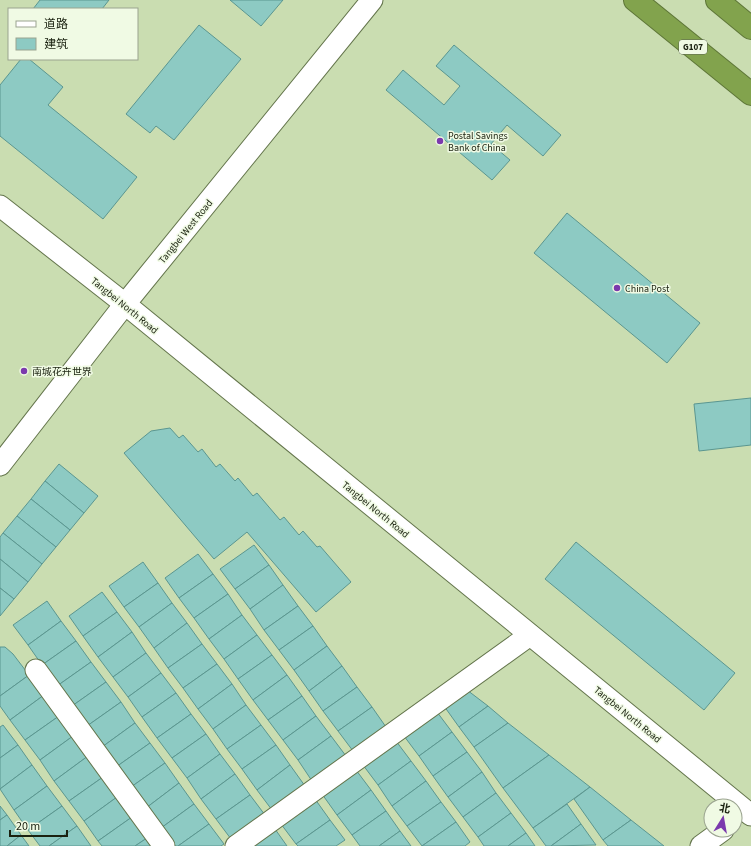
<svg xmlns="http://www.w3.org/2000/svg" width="751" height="846" font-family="'Source Sans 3','Noto Sans SC',sans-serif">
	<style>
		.building { fill: #8dcac3; stroke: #5b9690 }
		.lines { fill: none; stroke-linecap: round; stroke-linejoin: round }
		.street-casing { stroke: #64754c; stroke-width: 23 }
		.highway-casing { stroke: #5e7638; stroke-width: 24 }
		.street { stroke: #fff; stroke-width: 21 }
		.highway { stroke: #82a34d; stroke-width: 22 }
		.poi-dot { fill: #7b39ad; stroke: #f0fae4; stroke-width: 1.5 }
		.labels { text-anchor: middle; stroke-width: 3; stroke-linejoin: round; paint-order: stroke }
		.shield { fill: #f0fae4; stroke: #5a6250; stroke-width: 1 }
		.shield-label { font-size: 9px; font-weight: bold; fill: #1a2110 }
		.poi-label { font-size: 10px; fill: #1a2110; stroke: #f0fae4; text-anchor: start }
		.street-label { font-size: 10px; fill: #1a2110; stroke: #f0fae4 }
	</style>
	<rect width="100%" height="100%" fill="#caddb1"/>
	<g class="building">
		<path d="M40,0h69l-7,9h-69z"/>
		<path d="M230,0h53l-22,26z"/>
		<path d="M199,25l42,34 -67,81 -18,-14 -6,7 -24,-19z"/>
		<path d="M454,45l107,90 -18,21 -36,-31 -16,19 19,16 -18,20 -106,-90 17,-20 41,35 16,-19 -24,-20z"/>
		<path d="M21,59h8l34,28 -15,18 89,72 -34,42 -103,-83v-51z"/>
		<path d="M567,213l133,110 -33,40 -133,-110z"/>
		<path d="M751,398v47l-52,6 -5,-47z"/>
		<path d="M170,428l9,10 4,-3 15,17 4,-3 14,18 4,-3 15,17 3,-3 15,18 4,-3 23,27 4,-3 15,18 4,-4 14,16 3,-1 31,36 -35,30 -69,-80 -33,27 -90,-106 27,-22z"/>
		<path d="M59,464l39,32 -14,17 -39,-32z"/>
		<path d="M45,481l39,32 -14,17 -39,-31z"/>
		<path d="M31,499l39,31 -14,17 -39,-31z"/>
		<path d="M17,516l39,31 -14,17 -39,-31z"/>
		<path d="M3,533l39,31 -14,18 -28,-23v-22z"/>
		<path d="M576,542l159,131 -31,37 -159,-131z"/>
		<path d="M254,545l15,20 -34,24 -15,-20z"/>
		<path d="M198,554l15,20 -34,24 -14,-20z"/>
		<path d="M0,559l28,23 -14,17 -14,-11z"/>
		<path d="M143,562l15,21 -34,24 -15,-21z"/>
		<path d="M269,565l14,20 -33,24 -15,-20z"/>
		<path d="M213,574l15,20 -34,24 -15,-20z"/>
		<path d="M158,583l14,20 -33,24 -15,-20z"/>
		<path d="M283,585l15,21 -34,24 -14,-21z"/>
		<path d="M0,588l14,11 -14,17z"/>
		<path d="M102,592l15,20 -34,24 -14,-20z"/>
		<path d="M228,594l14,21 -33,24 -15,-21z"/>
		<path d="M47,601l14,20 -33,24 -15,-20z"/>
		<path d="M172,603l15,20 -33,25 -15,-21z"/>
		<path d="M298,606l15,20 -34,24 -15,-20z"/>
		<path d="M117,612l15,20 -34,25 -15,-21z"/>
		<path d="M242,615l15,20 -33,24 -15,-20z"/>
		<path d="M61,621l15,20 -34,24 -14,-20z"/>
		<path d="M187,623l15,21 -34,24 -14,-20z"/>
		<path d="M313,626l14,20 -33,24 -15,-20z"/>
		<path d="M132,632l14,21 -33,24 -15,-20z"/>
		<path d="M257,635l15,20 -34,24 -14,-20z"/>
		<path d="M76,641l15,21 -34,24 -15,-21z"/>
		<path d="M202,644l15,20 -34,24 -15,-20z"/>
		<path d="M327,646l15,20 -33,25 -15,-21z"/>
		<path d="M0,647h5l8,7 16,21 -29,21z"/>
		<path d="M146,653l15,20 -33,24 -15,-20z"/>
		<path d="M272,655l15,20 -34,25 -15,-21z"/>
		<path d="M91,662l15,20 -34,24 -15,-20z"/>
		<path d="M217,664l15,20 -34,25 -15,-21z"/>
		<path d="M342,666l15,21 -34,24 -14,-20z"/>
		<path d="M161,673l15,20 -34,24 -14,-20z"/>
		<path d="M29,675l15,20 -34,25 -10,-14v-10z"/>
		<path d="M287,675l15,21 -34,24 -15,-20z"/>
		<path d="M106,682l15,20 -34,24 -15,-20z"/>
		<path d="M232,684l14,21 -33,24 -15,-20z"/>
		<path d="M357,687l15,20 -34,24 -15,-20z"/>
		<path d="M467,690l21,16 -29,21 -15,-21z"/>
		<path d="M176,693l15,21 -34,24 -15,-21z"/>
		<path d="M44,695l15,21 -34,24 -15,-20z"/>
		<path d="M302,696l14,20 -33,24 -15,-20z"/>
		<path d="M121,702l14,21 -33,24 -15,-21z"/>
		<path d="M246,705l15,20 -34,24 -14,-20z"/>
		<path d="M488,706l20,17 -34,24 -15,-20z"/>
		<path d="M372,707l14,20 -33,24 -15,-20z"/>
		<path d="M437,712l15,20 -33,24 -15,-20z"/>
		<path d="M191,714l15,20 -34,24 -15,-20z"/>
		<path d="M59,716l14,20 -33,24 -15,-20z"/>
		<path d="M316,716l15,20 -33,24 -15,-20z"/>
		<path d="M135,723l15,20 -34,24 -14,-20z"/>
		<path d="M508,723l41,32 -46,33 -29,-41z"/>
		<path d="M3,725l15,20 -18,13v-31z"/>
		<path d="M261,725l15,20 -34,24 -15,-20z"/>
		<path d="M452,732l15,20 -34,24 -14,-20z"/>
		<path d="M206,734l14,20 -33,24 -15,-20z"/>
		<path d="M73,736l15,20 -34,25 -14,-21z"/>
		<path d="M331,736l15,20 -34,25 -14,-21z"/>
		<path d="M396,741l15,20 -33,24 -15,-20z"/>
		<path d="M150,743l15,20 -34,24 -15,-20z"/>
		<path d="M18,745l14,20 -32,24v-31z"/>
		<path d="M276,745l14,20 -33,25 -15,-21z"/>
		<path d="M467,752l15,20 -34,25 -15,-21z"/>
		<path d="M220,754l15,20 -34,25 -14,-21z"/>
		<path d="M549,755l41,32 -57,41 -30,-40z"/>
		<path d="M88,756l15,21 -34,24 -15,-20z"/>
		<path d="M411,761l15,20 -34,25 -14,-21z"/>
		<path d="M165,763l14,20 -33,25 -15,-21z"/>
		<path d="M32,765l15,21 -33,24 -14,-21z"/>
		<path d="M290,765l15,21 -33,24 -15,-20z"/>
		<path d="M356,770l15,20 -34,25 -15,-21z"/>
		<path d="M482,772l14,21 -33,24 -15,-20z"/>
		<path d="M235,774l15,21 -34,24 -15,-20z"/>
		<path d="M103,777l14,20 -33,24 -15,-20z"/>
		<path d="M426,781l15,21 -34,24 -15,-20z"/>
		<path d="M179,783l15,21 -33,24 -15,-20z"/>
		<path d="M47,786l15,20 -34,24 -14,-20z"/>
		<path d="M590,787l41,33 -28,20 -29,-41z"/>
		<path d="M371,790l15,21 -34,24 -15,-20z"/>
		<path d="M496,793l15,20 -33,24 -15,-20z"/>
		<path d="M250,795l15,20 -34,24 -15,-20z"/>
		<path d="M117,797l15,20 -34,24 -14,-20z"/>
		<path d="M315,799l15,21 -34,24 -15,-20z"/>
		<path d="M441,802l15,20 -34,24 -15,-20z"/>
		<path d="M194,804l15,20 -31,22h-4l-13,-18z"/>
		<path d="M567,804l14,20 -30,22h-5l-13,-18z"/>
		<path d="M0,806l7,9 -7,5z"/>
		<path d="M62,806l15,20 -28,20h-9l-12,-16z"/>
		<path d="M386,811l14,20 -21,15h-19l-8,-11z"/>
		<path d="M511,813l15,20 -18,13h-24l-6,-9z"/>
		<path d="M7,815l14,20 -14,11h-7v-26z"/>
		<path d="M132,817l15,21 -12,8h-33l-4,-5z"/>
		<path d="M330,820l15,20 -9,6h-38l-2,-2z"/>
		<path d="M631,820l33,26h-56l-5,-6z"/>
		<path d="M456,822l14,20 -5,4h-43z"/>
		<path d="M209,824l15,20 -3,2h-43z"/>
		<path d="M581,824l15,21 -45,1z"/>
		<path d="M77,826l14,20h-42z"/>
		<path d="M275,829l12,17h-37z"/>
		<path d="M400,831l11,15h-32z"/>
		<path d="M526,833l9,13h-27z"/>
		<path d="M21,835l8,11h-22z"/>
		<path d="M147,838l6,8h-18z"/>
	</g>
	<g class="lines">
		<defs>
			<g id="street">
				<path d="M0,206l125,98 626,511"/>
				<path d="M0,465l125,-161 247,-304"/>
				<path d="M36,670l128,176"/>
				<path d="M236,846l294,-211"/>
				<path d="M701,846l22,-16"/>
			</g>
			<g id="highway">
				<path d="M635,0l116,94"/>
				<path d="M717,0l34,28"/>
			</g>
		</defs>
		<use href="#street" class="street-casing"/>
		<use href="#highway" class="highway-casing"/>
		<use href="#street" class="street"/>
		<use href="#highway" class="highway"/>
	</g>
	<g class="poi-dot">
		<circle cx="440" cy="141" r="4"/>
		<circle cx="617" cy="288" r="4"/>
		<circle cx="24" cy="371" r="4"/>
	</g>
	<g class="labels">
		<rect class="shield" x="679" y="40" width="28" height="14" rx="3"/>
		<g class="shield-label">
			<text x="693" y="50">G107</text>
		</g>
		<g class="poi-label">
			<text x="448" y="139">Postal Savings<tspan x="448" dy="12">Bank of China</tspan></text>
			<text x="625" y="292">China Post</text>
			<text x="32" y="375">南城花卉世界</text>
		</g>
		<g class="street-label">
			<text transform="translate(185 231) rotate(-51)" y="4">Tangbei West Road</text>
			<text transform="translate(125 305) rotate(39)" y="4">Tangbei North Road</text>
			<text transform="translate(376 509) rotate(39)" y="4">Tangbei North Road</text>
			<text transform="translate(628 714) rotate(39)" y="4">Tangbei North Road</text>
		</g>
	</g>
	<rect x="8" y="8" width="130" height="52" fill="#f0fae4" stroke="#9aa38f"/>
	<rect x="16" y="21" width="20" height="6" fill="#ffffff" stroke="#9aa38f"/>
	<text x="44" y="28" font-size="12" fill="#1a2110">道路</text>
	<rect x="16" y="38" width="20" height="12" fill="#8dcac3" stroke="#9aa38f"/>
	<text x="44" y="48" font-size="12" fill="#1a2110">建筑</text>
	<g transform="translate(723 818) rotate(11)"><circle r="19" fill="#f0fae4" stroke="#9aa38f"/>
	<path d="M0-3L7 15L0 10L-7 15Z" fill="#7b39ad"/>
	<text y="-6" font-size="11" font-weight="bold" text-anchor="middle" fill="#1a2110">北</text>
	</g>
	<path d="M10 830v6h57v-6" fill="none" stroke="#1a2110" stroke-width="2"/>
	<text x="16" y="830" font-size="12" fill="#1a2110" stroke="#f0fae4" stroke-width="3" paint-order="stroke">20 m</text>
</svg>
